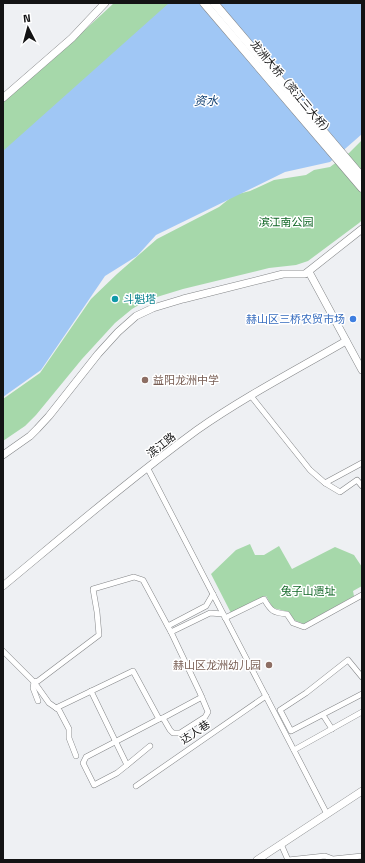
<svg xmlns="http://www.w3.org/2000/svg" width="365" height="863" font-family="'Titillium Web','Noto Sans SC',sans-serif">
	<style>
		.green { fill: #a6d8aa }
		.water { fill: #a0c7f5 }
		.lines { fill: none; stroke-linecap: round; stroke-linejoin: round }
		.street-casing { stroke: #848688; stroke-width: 6 }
		.secondary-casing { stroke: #848688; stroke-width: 8 }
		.primary-casing { stroke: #848688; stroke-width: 9 }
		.street { stroke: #fff; stroke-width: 5 }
		.secondary { stroke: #fff; stroke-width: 7 }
		.primary { stroke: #fff; stroke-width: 8 }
		.culture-dot { fill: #0f9aa8; stroke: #fff; stroke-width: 1.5 }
		.shop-dot { fill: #3f7fe0; stroke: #fff; stroke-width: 1.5 }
		.education-dot { fill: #8d6e63; stroke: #fff; stroke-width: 1.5 }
		.labels { text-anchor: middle; stroke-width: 3; stroke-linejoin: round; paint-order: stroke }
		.street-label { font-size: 11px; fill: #131314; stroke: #fff }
		.park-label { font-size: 11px; fill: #116726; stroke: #fff }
		.culture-label { font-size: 11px; fill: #0d838f; stroke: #fff; text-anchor: start }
		.shop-label { font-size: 11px; fill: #366cbe; stroke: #fff; text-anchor: end }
		.education-label { font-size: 11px; fill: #785e54; stroke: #fff; text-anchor: start }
		.water-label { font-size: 12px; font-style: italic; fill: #1a4777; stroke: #fff }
	</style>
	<rect width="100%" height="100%" fill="#eef0f3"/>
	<g class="green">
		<path d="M114,3h57l-168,151v-53l46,-38z"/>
		<path d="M362,140v80l-3,3 -51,38 -12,4 -27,3 -86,21 -36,11 -15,9 -17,14 -33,36 -46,56 -11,11 -22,15v-42l37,-26 51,-74 26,-25 40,-35 62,-32 15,-12 16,-4 24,-11 32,-5 8,-5 16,-3 19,-14z"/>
		<path d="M250,544l5,11h9l15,-9 13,23 43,-22 19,8 8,12v19l-9,5 1,5 -50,28 -10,-4 -5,-8 -16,-4 -7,-12 -35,17 -20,-39 25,-24z"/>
	</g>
	<path class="water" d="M169,3h193v131l-32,28 -45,10 -129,63 -19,21 -32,20 -64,94 -38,27v-246z"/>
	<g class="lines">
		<defs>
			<g id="street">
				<path d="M251,396l59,74 15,13 15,9 17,-12 5,6"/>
				<path d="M148,469l179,345"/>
				<path d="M325,483l37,-20"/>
				<path d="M225,618l39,-19c7,12 9,14 23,15l6,9 11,4 58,-32"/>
				<path d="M168,626l38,-20 7,-12"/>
				<path d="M171,632l39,-19 13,1"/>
				<path d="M3,651l31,31 15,21 10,7 10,19v9l7,18"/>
				<path d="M362,677l-14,-17 -42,33 -26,17 11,21 71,-37"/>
				<path d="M91,691l36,74 23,-19"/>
				<path d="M38,701l-5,-13 1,-6 4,-1 61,-46 -2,-23 -4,-23 41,-12 9,3 28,52 29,61 8,19 -3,5 -25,16h-7l-3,-3 -7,-12 39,-21"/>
				<path d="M56,708l77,-37 26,48 3,-1"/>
				<path d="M323,715l9,14"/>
				<path d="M294,750l68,-38"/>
				<path d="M127,765l-10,8 -23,12 -11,-22 3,-6 73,-38"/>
				<path d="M136,786l130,-90"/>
				<path d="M281,844l7,16"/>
				<path d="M288,860l37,-4 8,3 29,-3"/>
			</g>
			<g id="secondary">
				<path d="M3,98l69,-60 33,-35"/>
				<path d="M309,272l53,98"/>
				<path d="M3,455l27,-19 7,-7 12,-13 49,-62 20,-22 18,-16 17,-8 30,-9 100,-25h22l57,-45"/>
				<path d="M3,586c64,-53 127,-107 194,-156 47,-33 99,-60 149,-89"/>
				<path d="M257,860l105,-69"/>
			</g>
			<g id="primary">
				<path d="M204,3l158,185"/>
				<path d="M214,3l148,174"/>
			</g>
		</defs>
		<use href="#street" class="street-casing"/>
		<use href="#secondary" class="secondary-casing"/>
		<use href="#primary" class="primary-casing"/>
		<use href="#street" class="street"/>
		<use href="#secondary" class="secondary"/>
		<use href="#primary" class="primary"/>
	</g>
	<circle class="culture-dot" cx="115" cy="299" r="4"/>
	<circle class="shop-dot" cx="353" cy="319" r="4"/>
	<g class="education-dot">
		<circle cx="145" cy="380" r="4"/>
		<circle cx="269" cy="665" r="4"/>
	</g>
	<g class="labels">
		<g class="street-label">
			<text transform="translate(292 88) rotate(50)" y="4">龙洲大桥（资江三大桥）</text>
			<text transform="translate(161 445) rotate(-38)" y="4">滨江路</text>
			<text transform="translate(195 732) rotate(-34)" y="4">达人巷</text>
		</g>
		<g class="park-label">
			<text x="286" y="226">滨江南公园</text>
			<text x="308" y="595">兔子山遗址</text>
		</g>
		<g class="culture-label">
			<text x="123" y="303">斗魁塔</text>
		</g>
		<g class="shop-label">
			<text x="345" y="323">赫山区三桥农贸市场</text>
		</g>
		<g class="education-label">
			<text x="153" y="384">益阳龙洲中学</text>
			<text x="261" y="669" text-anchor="end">赫山区龙洲幼儿园</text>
		</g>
		<g class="water-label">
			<text x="206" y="105">资水</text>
		</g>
	</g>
	<rect width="365" height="863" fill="none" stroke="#131314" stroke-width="8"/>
	<g transform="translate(28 28) rotate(354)" stroke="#ffffff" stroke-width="3" paint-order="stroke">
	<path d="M0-3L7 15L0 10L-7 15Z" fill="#131314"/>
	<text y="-6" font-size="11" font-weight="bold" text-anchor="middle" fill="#131314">N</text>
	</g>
</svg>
